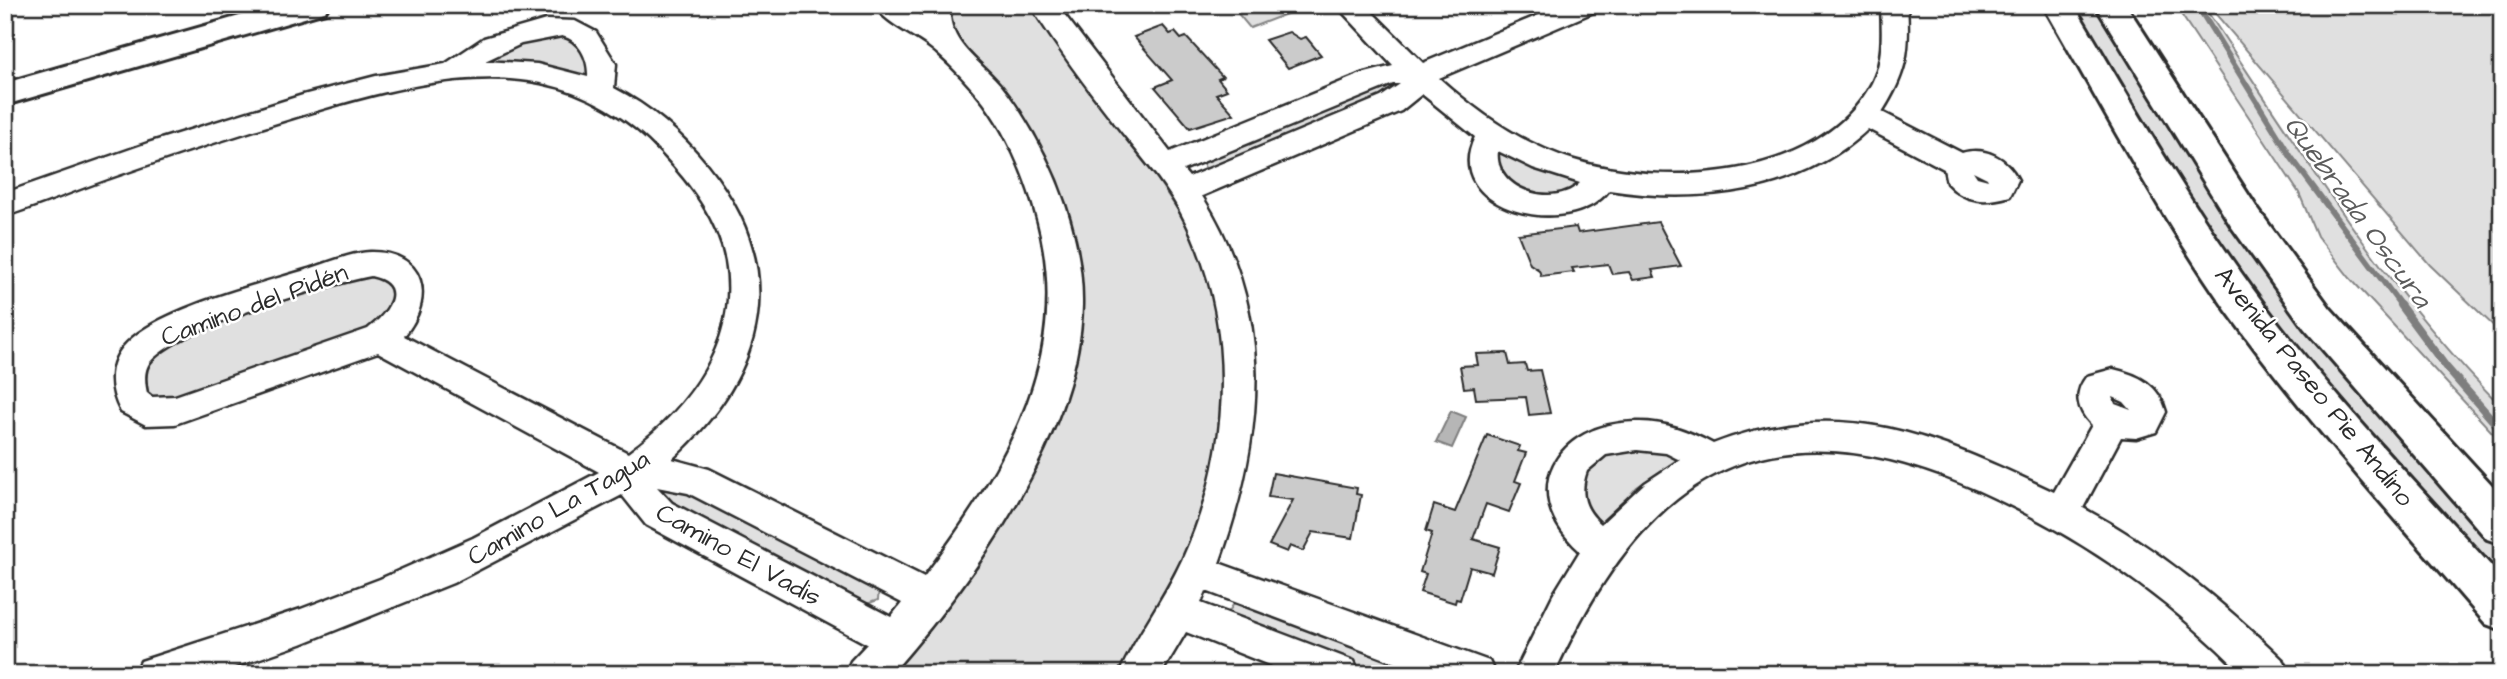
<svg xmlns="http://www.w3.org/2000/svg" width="2507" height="679" font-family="'Architects Daughter',sans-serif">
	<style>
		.green { fill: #e0e0e0; stroke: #868686; stroke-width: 2 }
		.water { fill: #b6b6b6; stroke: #7e7e7e; stroke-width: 2 }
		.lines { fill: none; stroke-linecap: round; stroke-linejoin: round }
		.stream-far1 { stroke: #7e7e7e; stroke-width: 6 }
		.stream { stroke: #7e7e7e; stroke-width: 8 }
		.building { fill: #cbcbcb; stroke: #2b2b2b; stroke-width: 2 }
		.minor-casing { stroke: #2b2b2b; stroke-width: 5 }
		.major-casing { stroke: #2b2b2b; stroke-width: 6 }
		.minor { fill: #fff; fill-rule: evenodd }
		.major { fill: #fff; fill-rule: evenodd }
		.labels { text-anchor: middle; stroke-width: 5; stroke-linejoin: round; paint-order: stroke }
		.street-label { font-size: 26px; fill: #2b2b2b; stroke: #fff }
		.water-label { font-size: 28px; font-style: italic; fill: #5c5c5c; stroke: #fff }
	</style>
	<rect width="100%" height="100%" fill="#fff"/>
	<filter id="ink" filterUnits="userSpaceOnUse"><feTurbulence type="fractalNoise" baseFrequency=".0143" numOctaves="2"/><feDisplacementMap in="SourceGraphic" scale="14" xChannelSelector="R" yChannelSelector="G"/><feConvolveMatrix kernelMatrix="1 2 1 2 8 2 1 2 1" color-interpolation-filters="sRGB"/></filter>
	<g filter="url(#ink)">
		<g class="green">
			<path d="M895,5h136l125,172 46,70 19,65 9,94 -21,98 -63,130 -28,40h-231l92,-108 65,-119 32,-109 -42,-198 -24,-43 -36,-38z"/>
			<path d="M1249,5h57l1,1 -57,22 -15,-18z"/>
			<path d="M2068,5h31l403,536v53l-253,-299z"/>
			<path d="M2175,5h28c93,139 180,283 299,402v36l-152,-165 -33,-42 -18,-43z"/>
			<path d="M2208,5h294v329l-72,-69z"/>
			<path d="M555,34l20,6 17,28 -7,9 -104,-13 -1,-9z"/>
			<path d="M1384,87l4,5 -2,5 -171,71 -9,1 -4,-6 4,-5z"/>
			<path d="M1496,150l80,29 6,5 -18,12 -49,-3 -26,-41z"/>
			<path d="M370,273l17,4 9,13 -1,14 -32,31 -172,62 -41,2 -10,-12 3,-19 33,-32 175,-60z"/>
			<path d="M1607,449l55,2 19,6 -44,30 -37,41 -14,-6 -10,-34 5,-25z"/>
			<path d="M668,483l211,105 -1,12 -14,5 -200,-105 -4,-4z"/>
			<path d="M1235,602l207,72h-68l-137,-51 -9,-10z"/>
		</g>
		<path class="water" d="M1451,411l15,6 -14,31 -16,-6z"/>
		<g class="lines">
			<path class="stream-far1" d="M2197,5l94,152 111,150"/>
			<path class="stream" d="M2400,305l46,62 56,64"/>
		</g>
		<g class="building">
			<path d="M1163,26l7,8 5,-2 6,7 5,-2 37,40 -5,2 9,11 -11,4 18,20 -44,14 -35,-41 17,-7 -38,-43z"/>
			<path d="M1289,32l11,7 6,-2 15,18 -33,13 -23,-28z"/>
			<path d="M1658,222l23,44 -29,4 3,7 -22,3 -4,-8 -17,2 -4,-10 -36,4 2,4 -33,4 -2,-6 -9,-6 -12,-30 58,-7 2,6z"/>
			<path d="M1507,353l3,12 15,-1 2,7 13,-1 10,43 -21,2 -3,-18 -50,2 -2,-12 -10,1 -4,-22 18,-1 -2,-11z"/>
			<path d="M1487,435l33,11 -2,5 8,2 -11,28 6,2 -12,29 -23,-8 -13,35 27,8 -8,26 -22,-6 -10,33 -4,-1 -1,4 -35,-11 6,-18 -6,-2 12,-39 -6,-2 8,-26 21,7z"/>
			<path d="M1273,473l84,15 -1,6 5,1 -8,43 -40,-6 -10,19 -13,-5 -3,6 -18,-7 24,-45 -25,-3z"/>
		</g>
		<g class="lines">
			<defs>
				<g id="minor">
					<path d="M874,5h32l16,12 2,-12h26c-3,35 22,50 44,73 10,10 18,22 26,34 36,56 63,126 62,193 -2,129 -110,277 -191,369h-46l6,-13 16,-17 -221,-119 -24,-30 -169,88 -152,61 -87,30h-79l6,-13 160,-52 79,-30 93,-41 126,-66 -221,-120 -203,72 -29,1 -25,-13c-12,-23 -14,-49 6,-69 34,-35 133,-59 182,-74 19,-6 41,-16 61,-17 55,-1 66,46 34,84l224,117c62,-45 112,-112 98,-192 -8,-42 -35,-77 -64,-108 -32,-35 -75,-61 -121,-70 -77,-15 -162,9 -235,31 -66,20 -131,41 -196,64 -35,12 -69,27 -105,38v-23l143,-50 155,-48 73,-19 69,-12 39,-26 62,-18 29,1 21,11 20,32 -2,24c37,19 67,45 93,77 84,104 60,208 -35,294l37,10 215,108c84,-112 154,-226 110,-369 -11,-37 -27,-74 -50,-105 -13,-17 -31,-36 -47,-50 -18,-17 -49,-27 -63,-48zM562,36c18,4 27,24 26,41l-51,-13 -52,-3 36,-17zM371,276c38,8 18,37 -3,53l-193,67 -23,1 -5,-4c-2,-9 -4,-22 3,-31 31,-36 172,-76 221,-86zM657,487l31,6 214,110 -11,14 -219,-114z"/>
					<path d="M1030,5h27l113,147 191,-78 32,-8 -57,-61h29l58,58 140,-58h37l-4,6 -157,67c40,36 83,66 135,82 92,28 247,20 298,-77 12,-24 10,-52 9,-78h26c3,46 0,68 -25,107l80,41c23,-7 46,5 56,27l-8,16c-24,7 -45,7 -63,-13l-3,-14 -76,-40c-68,65 -171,75 -259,61 -39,52 -170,19 -134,-53l-53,-43 -21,17 -199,85c75,119 62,241 17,367l270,98 6,13h-70l-219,-83 -5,12 153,58 6,13h-68l-106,-42 -25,42h-42c18,-40 46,-76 64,-116 50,-109 55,-241 -3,-347 -17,-31 -42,-58 -63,-85 -31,-39 -60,-79 -87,-121zM1393,84h7l-19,13 -192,80 -6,-7zM1498,151l35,17 47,15c-25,26 -87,7 -82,-32zM1973,171l14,7 1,2 -11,-3z"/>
					<path d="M2113,369c26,6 46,16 53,43l-10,20 -20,6 -15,-1 -38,71c75,40 140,94 201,153l6,13h-47c-70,-71 -150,-129 -240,-172 -221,-107 -350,-46 -449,172h-40l39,-79 27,-44c-65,-58 -24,-128 56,-129 28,-1 53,9 77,22 130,-50 222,-8 341,48l38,-67c-15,-15 -19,-32 -5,-49zM2113,397l11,5 7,8 -16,-6zM1637,450l29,3 14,7 -35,23 -44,41c-17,-15 -22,-31 -14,-53l19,-16z"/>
				</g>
				<g id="major">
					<path d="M278,5h51l-4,7 -320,93v-22z"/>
					<path d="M2043,5h31c57,96 112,193 178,283 75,103 165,196 250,290v52l-16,-6c-88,-103 -181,-204 -260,-314 -68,-97 -124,-203 -183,-305z"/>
					<path d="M2095,5h31l131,203 73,100 172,188v48l-15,-5 -183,-211 -73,-102z"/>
				</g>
			</defs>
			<use href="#minor" class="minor-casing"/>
			<use href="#major" class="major-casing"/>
			<use href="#minor" class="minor"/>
			<use href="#major" class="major"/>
		</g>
	</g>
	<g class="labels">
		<g class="street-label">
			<text transform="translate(254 304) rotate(-20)" y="9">Camino del Pidén</text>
			<text transform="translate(2315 386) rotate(51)" y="9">Avenida Paseo Pie Andino</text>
			<text transform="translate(558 507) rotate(-30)" y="9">Camino La Tagua</text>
			<text transform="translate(739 554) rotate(29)" y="9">Camino El Vadis</text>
		</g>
		<g class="water-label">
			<text transform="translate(2359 211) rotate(54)" y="10">Quebrada Oscura</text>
		</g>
	</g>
	<rect width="2507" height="679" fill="none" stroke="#fff" stroke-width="28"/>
	<rect x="14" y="14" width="2479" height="651" fill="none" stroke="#2b2b2b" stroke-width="2.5" filter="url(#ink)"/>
</svg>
